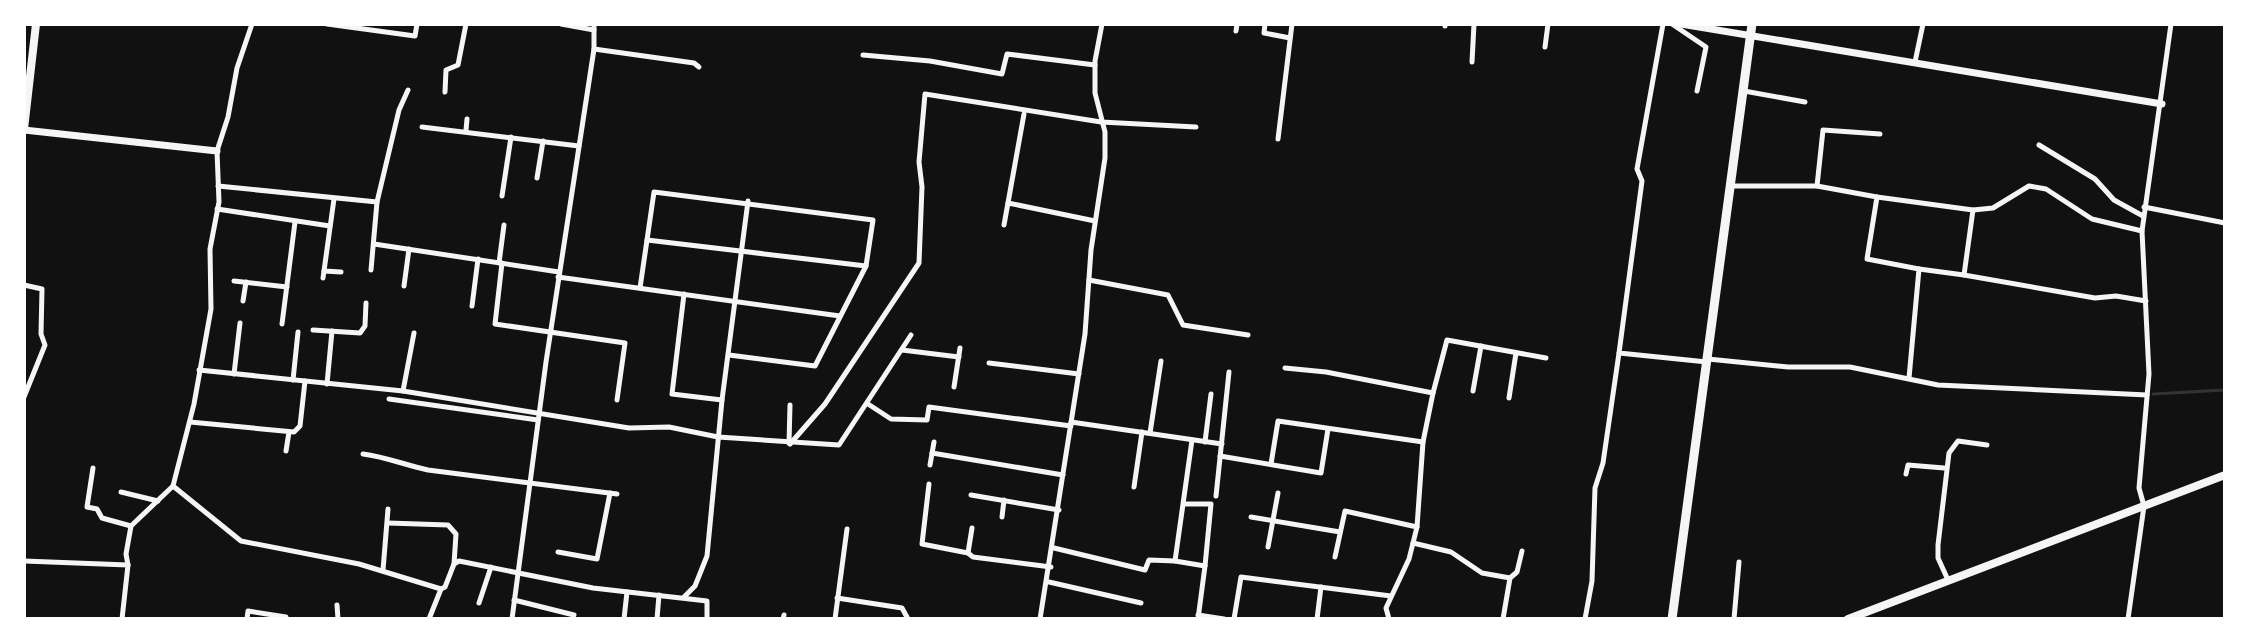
<svg xmlns="http://www.w3.org/2000/svg" width="2249" height="643" font-family="'Fira Sans',sans-serif">
	<style>
		.lines { fill: none; stroke-linecap: round; stroke-linejoin: round }
		.stream { stroke: #333; stroke-width: 3 }
		.minor { stroke: #f5f5f5; stroke-width: 5 }
		.tertiary { stroke: #f5f5f5; stroke-width: 7 }
		.secondary { stroke: #f5f5f5; stroke-width: 8 }
		.primary { stroke: #f5f5f5; stroke-width: 9 }
	</style>
	<rect width="100%" height="100%" fill="#111"/>
	<g class="lines">
		<path class="stream" d="M2153,394l72,-4"/>
		<g class="minor">
			<path d="M327,24l88,12 2,-12"/>
			<path d="M561,24l33,6"/>
			<path d="M1265,24l-1,9 26,5"/>
			<path d="M1663,24l-26,145 5,12 -23,172 88,9"/>
			<path d="M1672,24l34,23 -9,44"/>
			<path d="M1445,26v-2"/>
			<path d="M1236,31l1,-7"/>
			<path d="M1545,47l3,-23"/>
			<path d="M594,49l100,14 5,4"/>
			<path d="M863,55l67,6 72,13 5,-20 88,11"/>
			<path d="M1472,62l2,-38"/>
			<path d="M1915,62l8,-38"/>
			<path d="M1744,91l61,11"/>
			<path d="M445,92l1,-22 12,-5 8,-41"/>
			<path d="M422,127l157,19"/>
			<path d="M466,130l1,-11"/>
			<path d="M1278,139l14,-115"/>
			<path d="M2039,145l56,34 19,21 29,16"/>
			<path d="M537,178l6,-37"/>
			<path d="M218,186l159,16 22,-92 9,-20"/>
			<path d="M1731,186h86l6,-56 57,4"/>
			<path d="M1817,186l60,11 -10,62 52,10 -10,109"/>
			<path d="M502,196l9,-59"/>
			<path d="M1877,197l96,13 -9,65 -45,-6"/>
			<path d="M1008,203l87,18"/>
			<path d="M2144,207l81,16"/>
			<path d="M217,209l113,17"/>
			<path d="M1973,210l20,-2 36,-22 17,3 46,30 50,12"/>
			<path d="M1004,225l20,-111"/>
			<path d="M647,240l219,26"/>
			<path d="M374,244l185,28"/>
			<path d="M499,263l5,-38"/>
			<path d="M502,263l-7,61 130,19 -8,57"/>
			<path d="M371,270l6,-68"/>
			<path d="M324,271l17,1"/>
			<path d="M1964,275l131,23 21,-2 30,5"/>
			<path d="M558,277l282,39"/>
			<path d="M323,278l11,-79"/>
			<path d="M1089,280l79,15 15,30 65,10"/>
			<path d="M234,281l53,6"/>
			<path d="M24,285l18,4 -1,45 4,11 -21,52"/>
			<path d="M404,286l5,-37"/>
			<path d="M640,288l14,-96 219,28 -7,46 -51,100 -86,-11"/>
			<path d="M684,294l-12,100 50,6"/>
			<path d="M243,301l3,-19"/>
			<path d="M472,306l6,-47"/>
			<path d="M282,324l13,-102"/>
			<path d="M313,330l47,3 5,-7 1,-23"/>
			<path d="M902,350l57,7"/>
			<path d="M1708,359l80,8h62l88,18 209,10"/>
			<path d="M989,363l90,11"/>
			<path d="M1285,368l41,4 107,21 -10,49 -6,85 -8,32 -23,49 3,11"/>
			<path d="M199,370l204,21 226,37 40,-1 49,10 121,8 72,-110"/>
			<path d="M234,374l6,-51"/>
			<path d="M293,380l5,-48"/>
			<path d="M327,384l5,-53"/>
			<path d="M954,387l6,-39"/>
			<path d="M403,391l11,-58"/>
			<path d="M1473,391l8,-45"/>
			<path d="M1433,393l14,-53 99,18"/>
			<path d="M1509,398l7,-45"/>
			<path d="M389,399l149,21"/>
			<path d="M868,404l23,15 36,1 2,-13 142,19"/>
			<path d="M190,422l104,10 6,-6 5,-45"/>
			<path d="M1071,422l151,22"/>
			<path d="M1150,433l11,-72"/>
			<path d="M1205,442l6,-48"/>
			<path d="M789,443l1,-38"/>
			<path d="M790,444l35,-40 94,-141 3,-76 -3,-25 6,-68 176,28 95,5"/>
			<path d="M286,451l3,-19"/>
			<path d="M932,453l131,22"/>
			<path d="M363,454c23,3 42,11 65,16l189,24"/>
			<path d="M1220,456l101,17 7,-44"/>
			<path d="M1271,464l7,-43 145,21"/>
			<path d="M930,465l4,-23"/>
			<path d="M93,468l-6,39 10,2 5,9 29,8"/>
			<path d="M1906,474l2,-9 36,3"/>
			<path d="M929,484l-7,60 46,9 5,4 78,10"/>
			<path d="M173,486l68,55 118,23 82,25 4,-2 9,-23 5,-3 134,27 114,13v18"/>
			<path d="M1134,487l8,-55"/>
			<path d="M121,492l37,9"/>
			<path d="M971,495l88,15"/>
			<path d="M1216,496l13,-124"/>
			<path d="M1183,504h28l-6,62 -30,-5 17,-121"/>
			<path d="M1002,517l2,-17"/>
			<path d="M1251,517l89,15"/>
			<path d="M388,523l60,2 8,9 -2,30"/>
			<path d="M1413,543l38,9 31,21 28,5"/>
			<path d="M1268,547l10,-54"/>
			<path d="M1054,548l91,22 4,-10 26,1"/>
			<path d="M558,552l39,7 13,-66"/>
			<path d="M968,553l4,-25"/>
			<path d="M1335,557l10,-46 72,16"/>
			<path d="M24,561l104,4 -6,54"/>
			<path d="M128,565l-2,-11 5,-28 42,-40 21,-82 17,-95 -1,-60 9,-47 -2,-51 11,-34 9,-49 15,-44"/>
			<path d="M383,570l5,-61"/>
			<path d="M1948,580l-10,-22v-13l11,-92 9,-12 29,4"/>
			<path d="M1049,582l92,21"/>
			<path d="M684,597l11,-11 12,-30 15,-156 26,-199"/>
			<path d="M837,598l65,10 6,11"/>
			<path d="M514,600l60,15"/>
			<path d="M479,603l12,-36"/>
			<path d="M337,605l1,14"/>
			<path d="M1198,615l26,4"/>
			<path d="M247,619l1,-8 38,6"/>
			<path d="M429,619l12,-30"/>
			<path d="M512,619l34,-257 48,-313v-25"/>
			<path d="M624,619l3,-27"/>
			<path d="M657,619l2,-24"/>
			<path d="M783,619l1,-4"/>
			<path d="M835,619l12,-90"/>
			<path d="M1040,619l45,-285 6,-84 14,-92v-26l-10,-39v-32l7,-37"/>
			<path d="M1198,619l7,-53"/>
			<path d="M1234,619l7,-42 150,19"/>
			<path d="M1317,619l4,-32"/>
			<path d="M1503,619l7,-41 7,-6 5,-21"/>
			<path d="M1585,619l7,-38 3,-93 8,-25 16,-110"/>
			<path d="M1734,619l5,-57"/>
			<path d="M2128,619l16,-113 -5,-18 10,-114 -7,-143 29,-207"/>
		</g>
		<g class="tertiary">
			<path d="M1681,24l481,80"/>
			<path d="M24,130l193,21"/>
		</g>
		<g class="secondary">
			<path d="M24,129l12,-105"/>
			<path d="M1848,619l377,-144"/>
		</g>
		<path class="primary" d="M1672,619l80,-595"/>
	</g>
	<rect width="2249" height="643" fill="none" stroke="#ffffff" stroke-width="52"/>
</svg>
